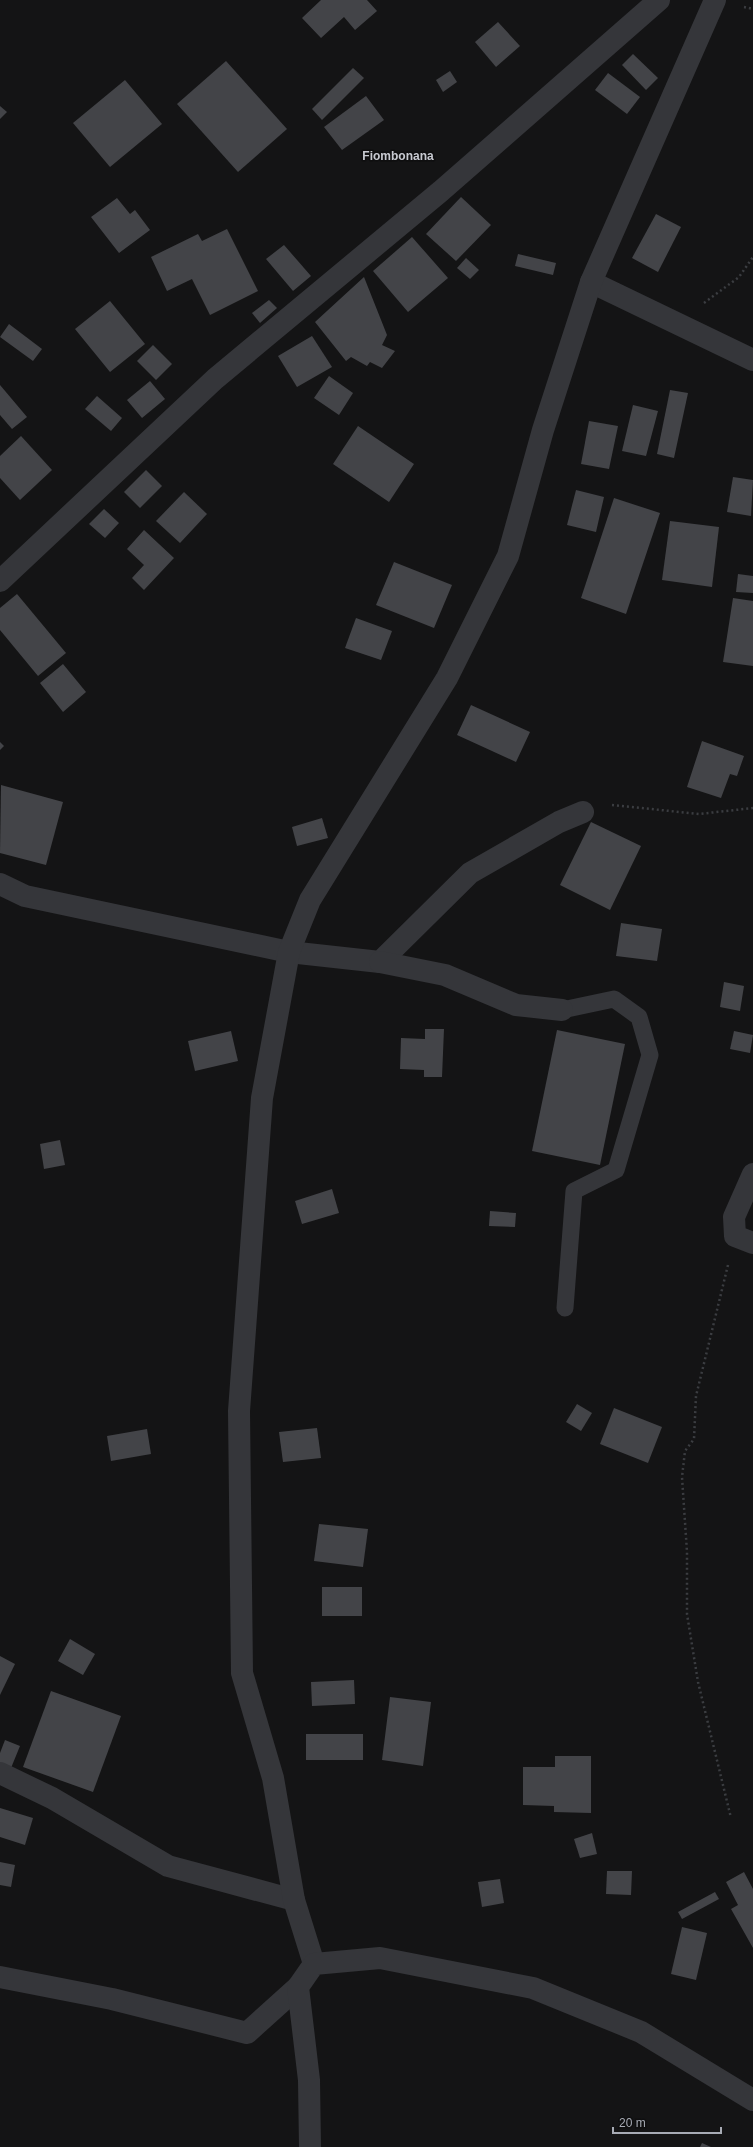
<svg xmlns="http://www.w3.org/2000/svg" width="753" height="2147" font-family="Arial,sans-serif">
	<style>
		.building { fill: #434448 }
		.lines { fill: none; stroke-linecap: round; stroke-linejoin: round }
		.path { stroke: #3b3d41; stroke-width: 2.5; stroke-dasharray: 2 3; stroke-linecap: butt }
		.lane { stroke: #35363a; stroke-width: 17 }
		.street { stroke: #35363a; stroke-width: 22 }
		.labels { text-anchor: middle; stroke-width: 3.5; stroke-linejoin: round; paint-order: stroke }
		.neighbourhood-label { font-size: 12px; font-weight: bold; fill: #c8cad1; stroke: #0f0f10 }
	</style>
	<rect width="100%" height="100%" fill="#141415"/>
	<g class="building">
		<path d="M321,0h46l10,11 -22,19 -11,-13 -23,21 -19,-20z"/>
		<path d="M498,22l22,24 -24,21 -21,-25z"/>
		<path d="M633,54l25,24 -12,12 -24,-25z"/>
		<path d="M226,61l61,68 -49,43 -61,-68z"/>
		<path d="M353,68l11,10 -42,42 -10,-11z"/>
		<path d="M450,71l7,11 -14,10 -7,-12z"/>
		<path d="M608,73l32,24 -13,17 -32,-24z"/>
		<path d="M125,80l37,44 -52,43 -37,-44z"/>
		<path d="M366,96l18,24 -42,30 -18,-23z"/>
		<path d="M0,106l7,6 -7,7z"/>
		<path d="M461,197l30,28 -35,36 -30,-27z"/>
		<path d="M117,198l13,16 5,-4 15,20 -31,23 -28,-36z"/>
		<path d="M656,214l25,13 -23,45 -26,-14z"/>
		<path d="M227,229l31,62 -48,24 -18,-36 -25,12 -16,-34 47,-23 4,7z"/>
		<path d="M412,237l36,41 -40,34 -35,-41z"/>
		<path d="M284,245l27,31 -18,15 -27,-32z"/>
		<path d="M518,254l38,9 -3,12 -38,-9z"/>
		<path d="M466,258l13,12 -9,9 -13,-11z"/>
		<path d="M364,277l23,58 -5,10 13,6 -13,17 -12,-6 -3,4 -16,-9 -5,4 -31,-39z"/>
		<path d="M269,300l8,8 -17,15 -8,-10z"/>
		<path d="M110,301l35,43 -35,28 -35,-43z"/>
		<path d="M9,324l33,25 -9,12 -33,-24z"/>
		<path d="M312,336l20,31 -35,20 -19,-31z"/>
		<path d="M153,345l19,19 -16,16 -19,-19z"/>
		<path d="M329,376l24,17 -14,22 -25,-17z"/>
		<path d="M150,381l15,18 -23,19 -15,-18z"/>
		<path d="M0,385l27,32 -15,12 -12,-14z"/>
		<path d="M670,390l18,3 -14,65 -17,-4z"/>
		<path d="M97,396l25,22 -11,13 -26,-22z"/>
		<path d="M633,405l25,6 -12,45 -24,-5z"/>
		<path d="M589,421l29,5 -9,43 -28,-5z"/>
		<path d="M358,426l56,38 -25,38 -56,-38z"/>
		<path d="M21,436l31,34 -32,30 -20,-22v-22z"/>
		<path d="M146,470l16,16 -22,22 -16,-16z"/>
		<path d="M733,477l20,3 -2,36 -24,-4z"/>
		<path d="M576,490l28,7 -8,35 -29,-7z"/>
		<path d="M184,492l23,22 -27,29 -24,-22z"/>
		<path d="M614,498l46,15 -34,101 -45,-16z"/>
		<path d="M104,509l15,14 -14,15 -16,-14z"/>
		<path d="M670,521l49,6 -7,60 -50,-7z"/>
		<path d="M144,530l30,28 -30,32 -12,-12 12,-13 -17,-16z"/>
		<path d="M394,562l58,23 -18,43 -58,-23z"/>
		<path d="M738,574l15,2v17l-17,-1z"/>
		<path d="M17,594l49,59 -28,23 -38,-46v-22z"/>
		<path d="M733,598l20,3v65l-30,-4z"/>
		<path d="M356,618l36,13 -11,29 -36,-12z"/>
		<path d="M63,664l23,28 -23,20 -23,-29z"/>
		<path d="M471,705l59,27 -14,30 -59,-27z"/>
		<path d="M702,741l42,15 -7,20 -7,-2 -9,24 -34,-11z"/>
		<path d="M0,742l4,4 -4,4z"/>
		<path d="M1,785l62,17 -17,63 -46,-12z"/>
		<path d="M322,818l6,20 -31,8 -5,-19z"/>
		<path d="M591,822l50,24 -31,64 -50,-25z"/>
		<path d="M621,923l41,6 -5,32 -41,-5z"/>
		<path d="M724,982l20,4 -4,25 -20,-4z"/>
		<path d="M425,1029h19l-2,48h-18v-7l-24,-1 1,-31 24,1z"/>
		<path d="M557,1030l68,14 -25,121 -68,-14z"/>
		<path d="M231,1031l7,30 -43,10 -7,-30z"/>
		<path d="M734,1031l19,4 -3,18 -20,-4z"/>
		<path d="M60,1140l5,25 -21,4 -4,-25z"/>
		<path d="M332,1189l7,24 -37,11 -7,-23z"/>
		<path d="M490,1211l26,2 -1,14 -26,-1z"/>
		<path d="M577,1404l15,9 -11,18 -15,-9z"/>
		<path d="M614,1408l48,19 -14,36 -48,-19z"/>
		<path d="M317,1428l4,30 -38,4 -4,-30z"/>
		<path d="M147,1429l4,25 -40,7 -4,-25z"/>
		<path d="M319,1524l49,5 -5,38 -49,-6z"/>
		<rect x="322" y="1587" width="40" height="29"/>
		<path d="M70,1639l25,15 -12,21 -25,-14z"/>
		<path d="M0,1656l15,8 -15,31z"/>
		<path d="M354,1680l1,24 -43,2 -1,-24z"/>
		<path d="M51,1691l70,25 -28,76 -70,-25z"/>
		<path d="M390,1697l41,5 -8,64 -41,-6z"/>
		<rect x="306" y="1734" width="57" height="26"/>
		<path d="M5,1740l15,6 -9,22 -11,-4v-11z"/>
		<path d="M555,1756h36v57l-37,-1v-6l-31,-1v-38h32z"/>
		<path d="M0,1808l33,10 -8,27 -25,-8z"/>
		<path d="M592,1833l5,21 -17,4 -6,-19z"/>
		<path d="M0,1862l15,3 -4,22 -11,-2z"/>
		<path d="M607,1871h25l-1,24 -25,-1z"/>
		<path d="M744,1872l9,17v59l-22,-39 7,-4 -12,-23z"/>
		<path d="M500,1879l4,24 -22,4 -4,-25z"/>
		<path d="M715,1892l4,7 -37,20 -4,-7z"/>
		<path d="M682,1927l25,6 -11,47 -25,-6z"/>
		<path d="M702,2143l9,4h-11z"/>
	</g>
	<g class="lines">
		<g class="path">
			<path d="M744,7l9,2"/>
			<path d="M704,303l35,-26 14,-20"/>
			<path d="M612,805l87,9 54,-6"/>
			<path d="M728,1265l-32,131 -2,43 -9,12 -3,26 5,75v62l11,68 33,136"/>
		</g>
		<path class="lane" d="M562,1010l52,-11 25,18 11,38 -34,115 -42,21 -9,117"/>
		<g class="street">
			<path d="M591,282l162,78"/>
			<path d="M0,581l215,-202 226,-188 218,-191"/>
			<path d="M0,884l25,12 264,56 91,10 90,-89 89,-51 24,-10"/>
			<path d="M380,962l65,13 71,30 46,5"/>
			<path d="M753,1174l-19,43 1,19 18,7"/>
			<path d="M0,1773l52,25 116,68 126,34"/>
			<path d="M314,1964l-20,-64 -21,-122 -31,-105 -3,-262 23,-313 27,-146 21,-52 137,-222 61,-122 35,-126 48,-148 124,-282"/>
			<path d="M0,1977l112,22 135,34 51,-46"/>
			<path d="M310,2147l-1,-67 -11,-93 16,-23 66,-6 153,30 108,44 112,68"/>
		</g>
	</g>
	<g class="labels">
		<g class="neighbourhood-label">
			<text x="398" y="160">Fiombonana</text>
		</g>
	</g>
	<path d="M613 2127v6h108v-6" fill="none" stroke="#a7abb4" stroke-width="2"/>
	<text x="619" y="2127" font-size="12" fill="#a7abb4" stroke="#0f0f10" stroke-width="3" paint-order="stroke">20 m</text>
</svg>
